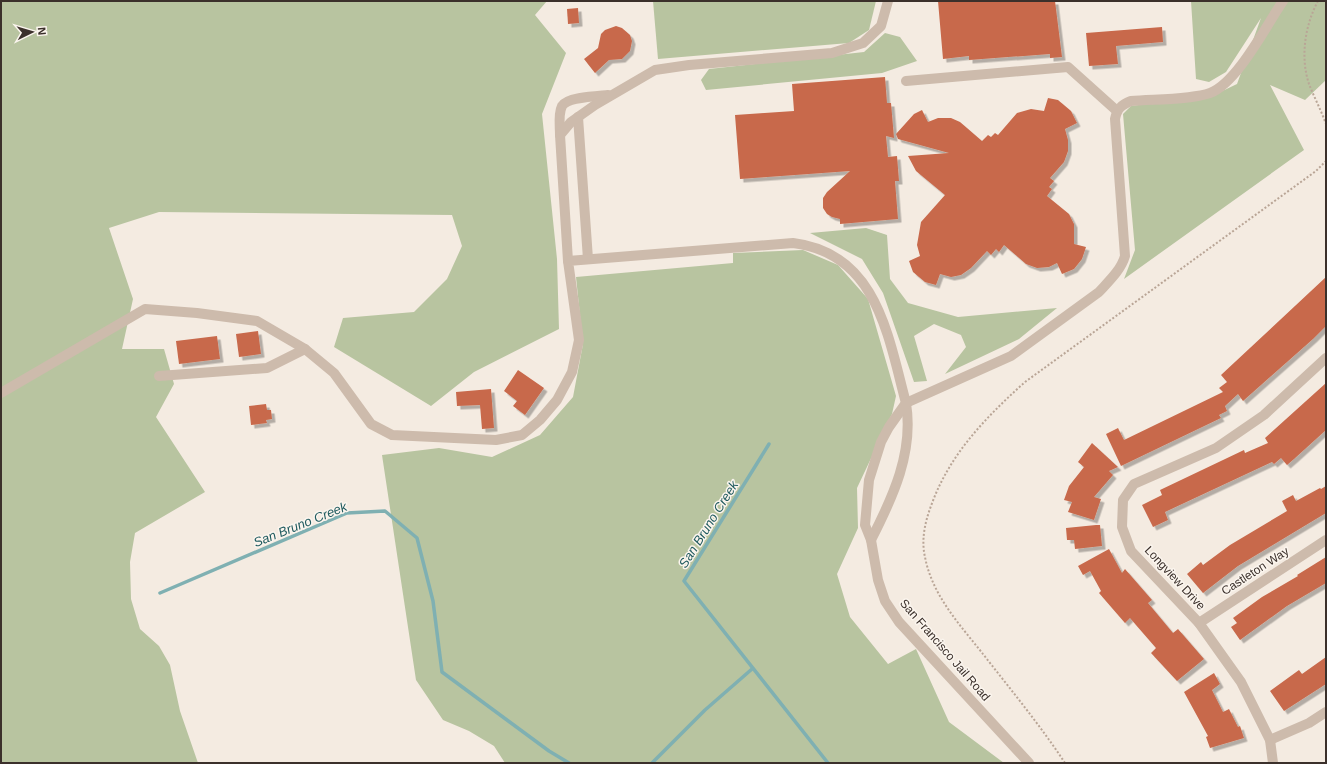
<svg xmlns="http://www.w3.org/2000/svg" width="1327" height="764" font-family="Helvetica,sans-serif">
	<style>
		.green { fill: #b8c4a0 }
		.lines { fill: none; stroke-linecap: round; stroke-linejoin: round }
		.stream { stroke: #7fb0b2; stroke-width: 3.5 }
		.building { fill: #c8694b; filter: url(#shadow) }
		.path { stroke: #b9a596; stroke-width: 2; stroke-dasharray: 2 2; stroke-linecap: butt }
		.minor { stroke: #cdbbac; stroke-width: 10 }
		.labels { text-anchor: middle; stroke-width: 3; stroke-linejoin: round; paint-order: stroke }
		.street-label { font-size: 12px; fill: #3b302b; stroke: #fbf5ee }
		.water-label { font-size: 13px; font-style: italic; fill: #1f5a5e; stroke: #fbf5ee }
	</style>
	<defs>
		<filter id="shadow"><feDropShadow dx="3.5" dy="3.5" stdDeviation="0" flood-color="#0004"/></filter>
	</defs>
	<rect width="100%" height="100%" fill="#f4ebe1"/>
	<g class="green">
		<path d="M1,1h546l-12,14 31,38 -24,61 15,145 2,70 -85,43 -43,34 -97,-59 9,-29 71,-6 33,-33 15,-33 -10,-31 -293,-3 -50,16 24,71 -11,50h42l10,35 -18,33 49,75 -70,41 -5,29 1,37 9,30 19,17 11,19 10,46 18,52h-197z"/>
		<path d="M653,1h223l-7,29 -20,13 -191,16z"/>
		<path d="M1191,1h135v79l-21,20 -35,-15 34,65 -180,129 11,-29 -12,-136 8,-8 83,-11 23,-11 24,-66 -35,54 -17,10 -13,-3z"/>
		<path d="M885,33l15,4 17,24 -35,12 -176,17 -5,-10 8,-11 155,-17z"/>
		<path d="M866,228l21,7 3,44 18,24 50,14 99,-9 -38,31 -74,35 21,-27 -5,-12 -27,-11 -20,12 13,45 -13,1 -31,-89 -21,-34 -52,-26z"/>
		<path d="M803,250l35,15 30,34 28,97 -4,18 -35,74 1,40 -21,46 13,43 38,47 28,-15 33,73 55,41h-499l-11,-17 -25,-15 -26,-11 -27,-40 -34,-225 57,-7 53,9 48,-22 33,-38 10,-53 -7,-67 157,-14v-10z"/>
	</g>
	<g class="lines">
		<g class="stream">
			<path d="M769,444l-85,137 144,182"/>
			<path d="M160,593l187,-80 38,-2 32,27 16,63 9,71 107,79 20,12"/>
			<path d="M652,763l53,-53 47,-41"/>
		</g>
	</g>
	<g class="building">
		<path d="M938,1h117l7,56 -12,1v-4l-81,6v-4l-26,3z"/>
		<path d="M578,8l1,15 -11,1 -1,-15z"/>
		<path d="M616,26l6,2 8,7 2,6 -2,10 -8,8 -13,1 -14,13 -11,-14 14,-11 3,-14 4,-4z"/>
		<path d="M1162,27l1,15 -47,4 2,18 -29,2 -3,-33z"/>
		<path d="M885,77l2,26h4l3,35 -8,-2 2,21 9,-1 2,25h-4l3,38 -58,5v-5l-8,-2 -5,-3 -4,-6v-10l4,-6 23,-21 -110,8 -5,-64 59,-4 -2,-27z"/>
		<path d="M1048,98l10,2 13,11 6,12 -12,6 3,11v11l-4,11 -14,16 4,3 -5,6 3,2 -5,7 22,18 5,10v20l12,3 -4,12 -8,10 -12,5 -5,-11 -8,4 -12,1 -11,-4 -22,-19 -5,7 -3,-3 -5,6 -4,-4 -16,17 -10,7 -10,2 -11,-3 -4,11 -11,-3 -12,-10 -4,-11 11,-5 -3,-11 4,-23 24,-27 -29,-24 -8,-15 41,-3 -51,-14 -2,-5 18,-20 8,-4 6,12 10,-4h13l9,4 22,19 6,-6 3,2 4,-4 3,2 19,-22 14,-4 13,2z"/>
		<path d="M1326,277v49l-13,13 -70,62 -5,-7 -13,12 2,5 -8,4 2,3 -100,48 -15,-32 12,-6 6,12 99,-48 -4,-4 8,-6 -6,-7z"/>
		<path d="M258,331l3,23 -22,3 -3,-23z"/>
		<path d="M217,336l3,23 -41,5 -3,-23z"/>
		<path d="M518,370l26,18 -19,27 -12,-9 4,-5 -13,-10z"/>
		<path d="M1326,383v47l-32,29 -7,6 -6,-7 -7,6 -2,-2 -107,50 3,8 -15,7 -11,-22 20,-10 -2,-5 84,-40 1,3 23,-10 -3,-5z"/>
		<path d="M491,389l3,39 -12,1 -2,-24 -23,1 -1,-14z"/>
		<path d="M266,404l1,6h4l1,9 -6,1 1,3 -16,2 -2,-19z"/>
		<path d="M1092,443l26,24 -9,4 4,4 -19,22 7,2 -7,21 -26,-8 4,-10 -8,-2 5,-14 15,-19 -6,-5z"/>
		<path d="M1326,486v27l-88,53 -35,27 -16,-19 14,-12 2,3 27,-20 57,-34 -5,-10 11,-6 3,6 24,-13 1,1z"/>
		<path d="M1096,525h4l2,21 -27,3 -1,-9h-7l-1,-12z"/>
		<path d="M1109,549l13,24 3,-4 27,31 -4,3 25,30 5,-4 26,30 -27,22 -26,-28 5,-5 -20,-23 -6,-7 -5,5 -26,-30 2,-2 -11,-20 -7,4 -5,-9z"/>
		<path d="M1326,557v26l-39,23 -47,34 -9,-13 6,-4 -4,-5 29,-21 36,-21 -1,-1z"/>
		<path d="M1326,657v27l-42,27 -14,-20 29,-21 3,4z"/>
		<path d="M1214,673l6,11 -8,6 11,22 6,-3 9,18 2,-1 4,12 -34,10 -4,-11 2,-1 -24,-44z"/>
	</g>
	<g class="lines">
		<g class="path">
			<path d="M1318,1c-13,24 -18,56 -9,83 5,13 12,26 17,40"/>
			<path d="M1065,763c-25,-38 -54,-73 -82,-109 -23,-29 -51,-59 -58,-97 -4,-17 0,-35 6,-51 18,-51 54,-88 94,-124l291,-211 10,-10"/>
		</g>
		<g class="minor">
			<path d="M906,81l162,-14 49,44"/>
			<path d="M578,117l10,142"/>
			<path d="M560,135c0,-9 -2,-21 2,-29 5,-9 37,-10 46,-11"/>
			<path d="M568,261l-8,-126 11,-13 24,-17 60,-35 34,-5 143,-12 31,-10 18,-17 7,-25"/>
			<path d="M159,376l108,-8 38,-19"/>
			<path d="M1,393l144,-84 52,4 60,8 48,28 29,24 37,51 21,11 104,5 26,-5 18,-15 17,-20 15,-28 7,-32 -11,-79 225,-18c84,10 95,93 113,160 8,49 -13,94 -35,137"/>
			<path d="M1199,623l127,-83"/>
			<path d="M1270,740l39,-17 17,-11"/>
			<path d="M1029,763l-130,-141 -14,-21 -7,-21 -7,-40 -6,-15 4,-45 12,-38 8,-15 17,-24 105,-47 88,-64c10,-11 22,-22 26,-36l-10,-137c2,-10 6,-14 16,-18 22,-2 59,-1 79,-8 27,-10 56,-67 73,-92"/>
			<path d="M1273,763l-3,-23 -29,-58 -42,-59 -68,-72 -9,-24 1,-27 11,-16 82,-36 48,-33 62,-57"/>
		</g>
	</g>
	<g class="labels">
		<g class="street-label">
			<text transform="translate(1255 571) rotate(-33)" y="4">Castleton Way</text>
			<text transform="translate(1175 578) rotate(47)" y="4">Longview Drive</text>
			<text transform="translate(945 650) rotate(49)" y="4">San Francisco Jail Road</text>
		</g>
		<g class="water-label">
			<text transform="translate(300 524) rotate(-22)" y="5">San Bruno Creek</text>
			<text transform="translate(708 524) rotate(-58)" y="5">San Bruno Creek</text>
		</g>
	</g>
	<rect width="1327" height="764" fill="none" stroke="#3b302b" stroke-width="4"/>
	<g transform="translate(32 32) rotate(85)" stroke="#fbf5ee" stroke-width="3" paint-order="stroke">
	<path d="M0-3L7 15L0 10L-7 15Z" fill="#3b302b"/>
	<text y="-6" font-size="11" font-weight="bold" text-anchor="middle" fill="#3b302b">N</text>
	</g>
</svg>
